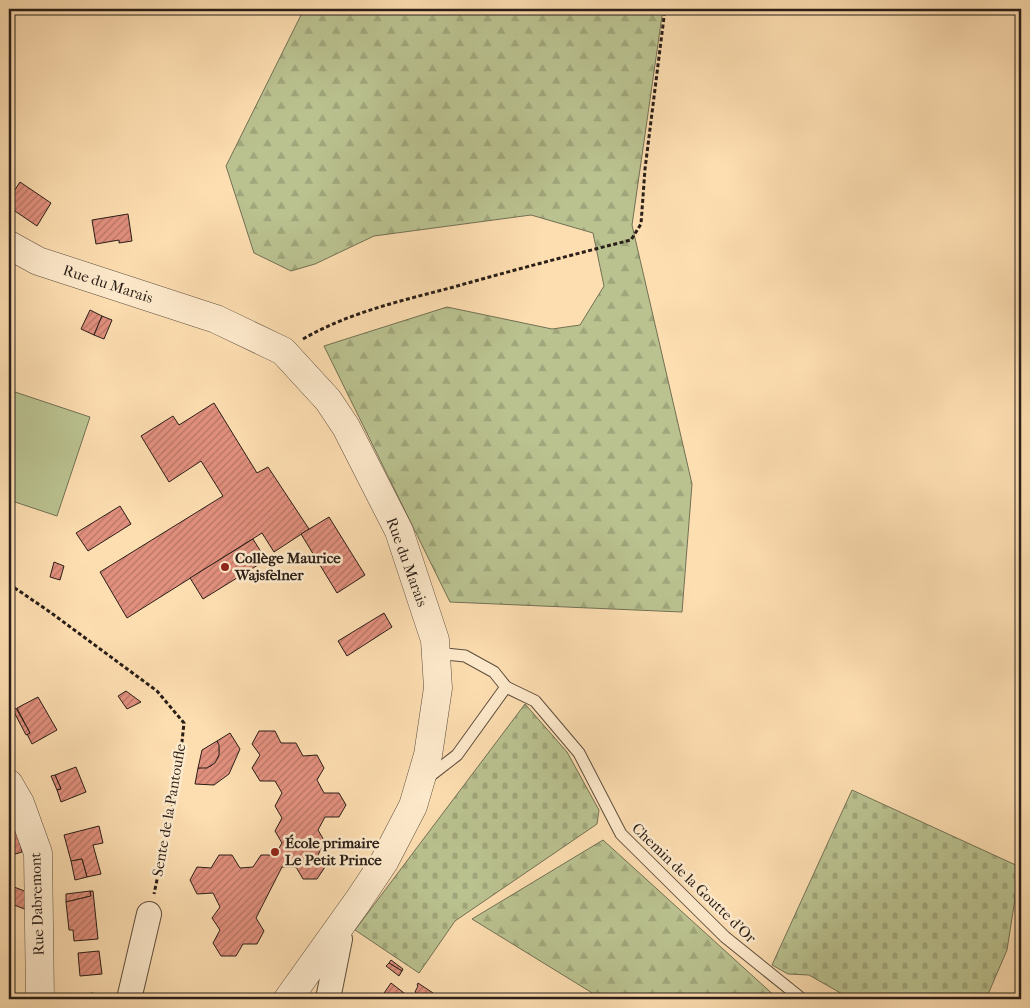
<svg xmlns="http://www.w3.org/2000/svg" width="1030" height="1008" font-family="'IM FELL French Canon',serif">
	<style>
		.grass { fill: #bac290; stroke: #727054 }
		.forest { fill: url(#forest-firs); stroke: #727054 }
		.cemetery { fill: url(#cemetery-stones); stroke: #727054 }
		.building { fill: url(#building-hatch); stroke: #291e18 }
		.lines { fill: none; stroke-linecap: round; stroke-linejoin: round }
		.service-casing { stroke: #5e4e3e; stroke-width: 13 }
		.minor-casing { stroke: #5e4e3e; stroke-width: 26 }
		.tertiary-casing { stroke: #5e4e3e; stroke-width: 29 }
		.path { stroke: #291e18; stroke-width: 3; stroke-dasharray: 4 2.5; stroke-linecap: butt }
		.service { stroke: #feeacc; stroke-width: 11 }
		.minor { stroke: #feeacc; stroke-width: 24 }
		.tertiary { stroke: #feeacc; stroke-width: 28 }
		.poi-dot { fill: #8f2418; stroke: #feeacc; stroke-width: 2 }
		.labels { text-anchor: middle; stroke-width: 5; stroke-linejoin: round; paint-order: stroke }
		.street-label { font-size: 15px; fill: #291e18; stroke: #feeacc }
		.poi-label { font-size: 15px; font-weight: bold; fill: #291e18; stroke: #feeacc; text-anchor: start }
	</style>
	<defs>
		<pattern id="forest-firs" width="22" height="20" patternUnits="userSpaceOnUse" patternTransform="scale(1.25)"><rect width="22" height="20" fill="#bac290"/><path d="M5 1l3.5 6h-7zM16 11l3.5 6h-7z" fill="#a0a67b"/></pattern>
		<pattern id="cemetery-stones" width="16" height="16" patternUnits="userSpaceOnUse" patternTransform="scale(1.25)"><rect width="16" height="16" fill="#bac290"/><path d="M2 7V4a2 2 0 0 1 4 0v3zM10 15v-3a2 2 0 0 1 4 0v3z" fill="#a0a67b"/></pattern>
		<pattern id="building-hatch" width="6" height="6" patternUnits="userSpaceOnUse" patternTransform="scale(1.25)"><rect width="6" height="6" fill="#e2907e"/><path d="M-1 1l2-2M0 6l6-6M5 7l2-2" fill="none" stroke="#b77566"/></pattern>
	</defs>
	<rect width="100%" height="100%" fill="#fddeb1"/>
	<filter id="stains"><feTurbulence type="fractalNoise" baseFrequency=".004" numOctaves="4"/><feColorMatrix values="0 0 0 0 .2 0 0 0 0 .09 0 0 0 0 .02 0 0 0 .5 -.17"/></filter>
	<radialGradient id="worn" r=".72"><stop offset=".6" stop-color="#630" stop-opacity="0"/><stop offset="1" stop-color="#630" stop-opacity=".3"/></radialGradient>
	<path class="grass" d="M9,390l81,27 -33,99 -48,-16z"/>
	<g class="forest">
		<path d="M304,9h359l-31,216 60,259 -10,128 -232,-10 -126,-256 123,-39 105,22 28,-4 24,-39 -11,-53 -62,-18 -157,21 -59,28 -24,7 -37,-18 -28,-87z"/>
		<path d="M603,840l174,158 2,1h-177l-130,-80z"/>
	</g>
	<g class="cemetery">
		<path d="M525,704l42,48 32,58 -2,14 -142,97 -36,52 -64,-43z"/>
		<path d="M852,790l168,77 -13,83 -21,49h-135l-42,-24 -21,-1 -16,-9z"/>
	</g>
	<g class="building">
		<path d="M20,182l31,21 -14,23 -28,-19v-8z"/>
		<path d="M128,214l4,27 -13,2v-3l-23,4 -4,-24z"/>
		<path d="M90,310l12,6 -8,19 -13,-6z"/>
		<path d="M102,316l10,4 -8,19 -10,-4z"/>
		<path d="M214,403l43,70 11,-6 41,62 -35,23 -12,-19 -135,85 -27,-46 123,-76 -22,-35 -32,21 -28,-46 32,-20 6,9z"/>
		<path d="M120,506l11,18 -43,27 -12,-18z"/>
		<path d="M329,517l36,58 -28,18 -36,-59z"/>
		<path d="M253,539l13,21 -63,39 -13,-21z"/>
		<path d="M54,562l10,4 -4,14 -10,-3z"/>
		<path d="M384,613l8,14 -45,29 -9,-15z"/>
		<path d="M126,691l15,11 -14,7 -9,-13z"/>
		<path d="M38,697l19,33 -25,14 -5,-10 3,-1 -13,-25z"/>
		<path d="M16,708l14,25 -4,2 -13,-25z"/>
		<path d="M259,731h16l6,12h15l7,13 14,-1 7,13 -7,12 7,13h15l7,12 -7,12h-14l-7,13 7,12 -7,13 7,12 -8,12h-14l-7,-12h-14l-26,51 8,13 -7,13h-14l-7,12h-15l-8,-13 7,-13 -8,-12 8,-11 -7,-14 -16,1 -7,-14 7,-13 14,1 8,-13h13l8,13 13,-1 8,-12h14l7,-12 -7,-12 7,-13 -7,-12 7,-13 -7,-12h-15l-8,-13 8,-13 -8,-11z"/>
		<path d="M230,733l10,16 -11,25 -15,11 -19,-1 3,-16 13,-2 7,-8 1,-8 -2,-9z"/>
		<path d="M217,741l2,4v10l-4,8 -8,5h-9l4,-18z"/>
		<path d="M76,767l10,25 -25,10 -4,-12 4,-1 -6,-14z"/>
		<path d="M55,775l6,14 -4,1 -6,-14z"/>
		<path d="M16,826l6,26 -13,4v-28z"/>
		<path d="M99,826l4,17 -10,2 8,29 -14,3 -5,-18 -11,2 -7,-26z"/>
		<path d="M82,859l5,18 -12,3 -4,-19z"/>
		<path d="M9,885l18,7v18l-18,-7z"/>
		<path d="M90,891l1,5 -25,6v-8z"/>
		<path d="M90,891h3l5,48 -24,2 -1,-11h-4l-3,-28 25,-6z"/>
		<path d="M99,951l3,23 -22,2 -2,-23z"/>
		<path d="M391,960l12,9 -1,2 -13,-8z"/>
		<path d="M389,963l13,8 -3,5 -13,-10z"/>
		<path d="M391,983l17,13 -3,3h-25z"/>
		<path d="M418,983l18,12 -3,4h-9l-9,-7 3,-6 -1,-1z"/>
		<path d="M91,993l13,2 -1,4h-13z"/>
	</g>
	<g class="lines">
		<defs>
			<g id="service">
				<path d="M506,687l29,14 44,52 42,81 104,103 77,62"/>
				<path d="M426,779l31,-24 49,-68 -12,-15 -29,-16 -29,-3"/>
			</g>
			<g id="minor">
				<path d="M129,999l20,-85"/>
				<path d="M328,999l12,-60 -3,-9"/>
			</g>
			<g id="tertiary">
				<path d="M9,245l29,16 178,58 67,32 45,49 18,27 53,104 36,109 3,48 -10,67 -15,51 -29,56 -26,39 -70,98"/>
				<path d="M9,784l11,19 18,50 2,146"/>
			</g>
		</defs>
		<use href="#service" class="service-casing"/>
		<use href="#minor" class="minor-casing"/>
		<use href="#tertiary" class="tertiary-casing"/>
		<g class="path">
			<path d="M303,339c45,-26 97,-38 147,-51 60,-17 121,-33 181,-48l10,-16 4,-55 20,-160"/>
			<path d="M9,584l41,28 107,79 27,32 -6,56 -24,115"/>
		</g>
		<use href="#service" class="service"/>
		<use href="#minor" class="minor"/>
		<use href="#tertiary" class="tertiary"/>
	</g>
	<g class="poi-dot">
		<circle cx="225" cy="567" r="5"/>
		<circle cx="275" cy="852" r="5"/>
	</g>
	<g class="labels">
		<g class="street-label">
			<text transform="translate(108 284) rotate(18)" y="5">Rue du Marais</text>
			<text transform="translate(407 562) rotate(70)" y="5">Rue du Marais</text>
			<text transform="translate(169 810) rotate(-80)" y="5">Sente de la Pantoufle</text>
			<text transform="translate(694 883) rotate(44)" y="5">Chemin de la Goutte d'Or</text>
			<text transform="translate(37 904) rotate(-92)" y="5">Rue Dabremont</text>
		</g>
		<g class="poi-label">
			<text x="235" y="563">Collège Maurice<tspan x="235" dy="17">Wajsfelner</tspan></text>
			<text x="285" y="848">École primaire<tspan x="285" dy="17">Le Petit Prince</tspan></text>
		</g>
	</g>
	<rect width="1030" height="1008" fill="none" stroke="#fddeb1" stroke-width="30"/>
	<rect x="10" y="10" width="1010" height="988" fill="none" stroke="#291e18" stroke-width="2.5"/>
	<rect x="15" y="15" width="1000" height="978" fill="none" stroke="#291e18"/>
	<rect width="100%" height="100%" filter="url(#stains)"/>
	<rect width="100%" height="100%" fill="url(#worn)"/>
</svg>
